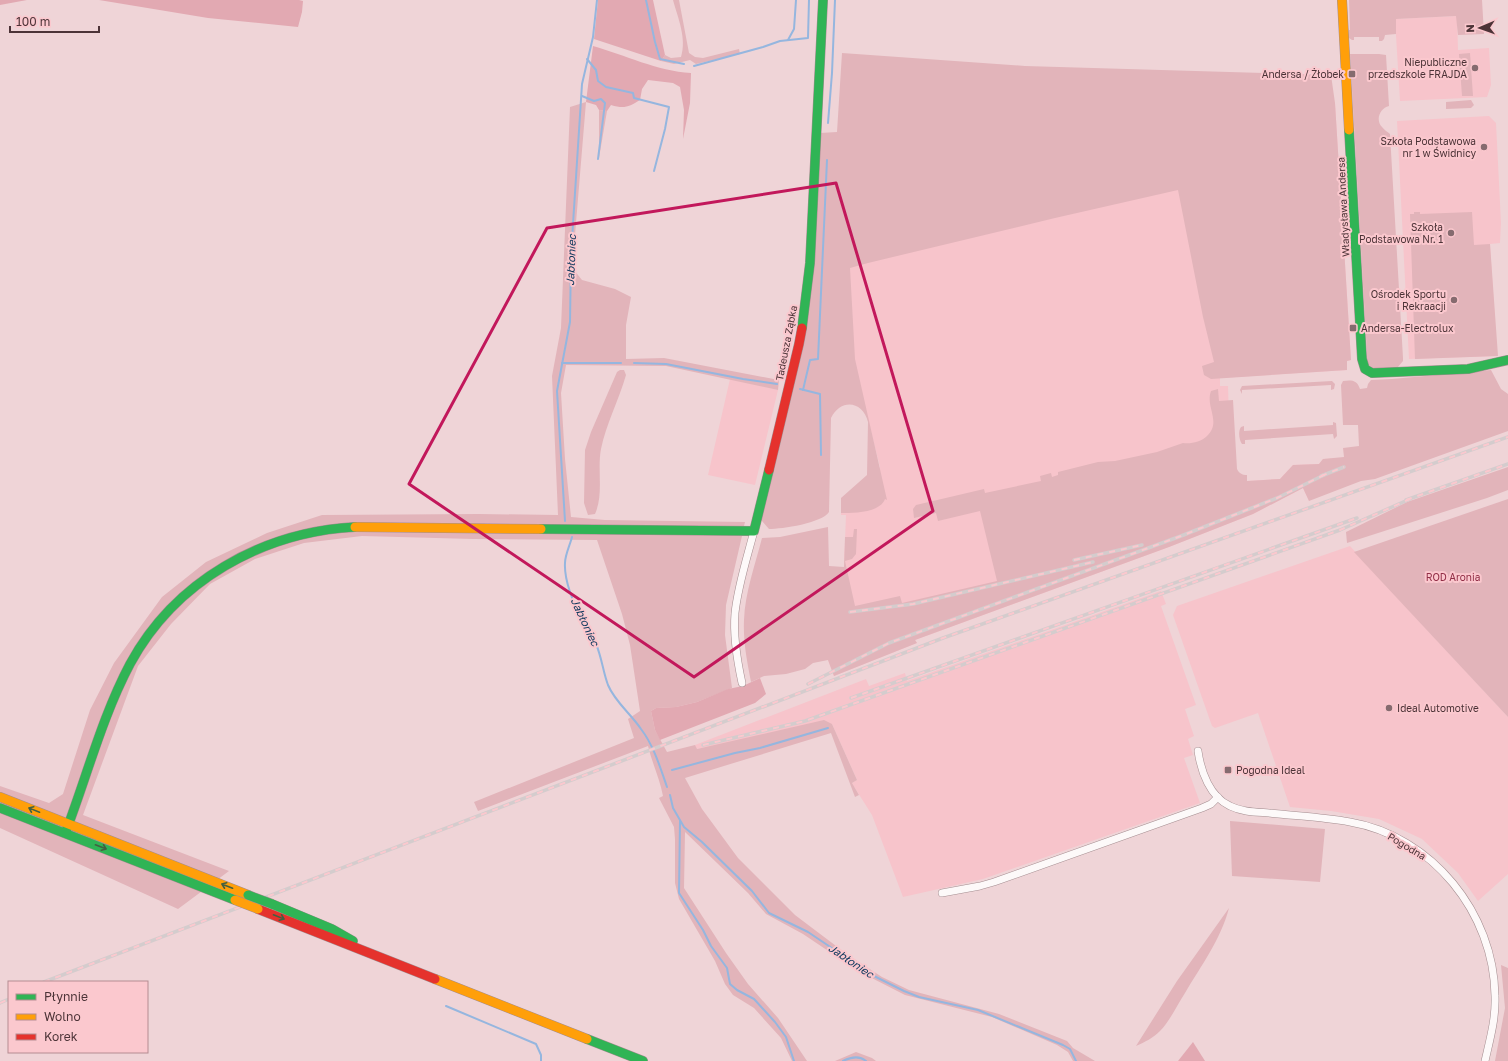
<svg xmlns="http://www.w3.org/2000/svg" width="1508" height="1061" font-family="'Golos Text',sans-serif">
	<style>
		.built { fill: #f7c4cb }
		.green { fill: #e2b4ba }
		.forest { fill: #e2a9b2 }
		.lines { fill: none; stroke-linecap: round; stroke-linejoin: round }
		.stream { stroke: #95b6df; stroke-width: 2 }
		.street-casing { stroke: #a48d90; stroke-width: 8 }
		.fast-casing { stroke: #a48d90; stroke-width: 10 }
		.slow-casing { stroke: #a48d90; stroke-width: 10 }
		.jam-casing { stroke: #a48d90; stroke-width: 10 }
		.street { stroke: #fdf9f9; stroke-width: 7 }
		.fast { stroke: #30b455; stroke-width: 9 }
		.slow { stroke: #ff9f0a; stroke-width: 9 }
		.jam { stroke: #e5322d; stroke-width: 9 }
		.rail-casing { stroke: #d4cccd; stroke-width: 3.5 }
		.rail { stroke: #fbc8ce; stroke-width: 2; stroke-dasharray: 6; stroke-linecap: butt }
		.fast-bridge-casing { stroke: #a48d90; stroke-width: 10; stroke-linecap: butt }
		.slow-bridge-casing { stroke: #a48d90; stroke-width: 10; stroke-linecap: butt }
		.fast-bridge { stroke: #30b455; stroke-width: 9 }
		.slow-bridge { stroke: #ff9f0a; stroke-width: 9 }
		.oneway { stroke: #426042 }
		.marked { fill: none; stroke: #c2185b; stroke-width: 3; stroke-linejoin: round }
		.poi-dot { fill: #856b6f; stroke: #fbc8ce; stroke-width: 1.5 }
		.labels { text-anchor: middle; stroke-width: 4; stroke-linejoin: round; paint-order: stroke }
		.poi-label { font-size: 10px; fill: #4c3337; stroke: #fbc8ce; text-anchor: end }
		.street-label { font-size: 10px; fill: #4c3337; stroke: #fbc8ce }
		.park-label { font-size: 10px; fill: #912e46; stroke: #fbc8ce }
		.water-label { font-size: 11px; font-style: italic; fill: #0e385d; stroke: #fbc8ce }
	</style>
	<rect width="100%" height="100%" fill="#efd4d7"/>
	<g class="built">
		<path d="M1457,16l1,34 31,-2 2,37 -4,12 -87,4 -5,-82z"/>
		<path d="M1335,103l16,257 -4,1v9l-127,8v8h8l3,96 49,-3 13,-14 26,-1 4,-5 21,-1 -35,43 -6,-13 -50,26 -84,33 -254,93 2,3 -83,33 -6,-16 16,-94 2,-51h-5v-17l7,-2 32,-29 -18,-71 -30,-1 14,-182z"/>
		<path d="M1489,116l7,7 5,100 -1,20 -10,1 7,112 -88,3 -12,-238z"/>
		<path d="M730,379l48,11 -23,95 -47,-10z"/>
		<path d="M1350,546l158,171v157l-30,27 -20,-28 -36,-34 -43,-20 -48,-8 -41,-4 -32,-94 -43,15 -3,-2 -39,-111 4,-9z"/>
		<path d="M1161,591l5,13 -5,2 35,99 -11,4 9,27 -6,3 5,16 -9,3 16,45 -217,76 -80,18 -31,-82 -19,-30 -1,-2 5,-3 -25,-56 -136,25 -1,-4 171,-66 3,7 36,-13 2,8z"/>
	</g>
	<g class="green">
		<path d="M673,0h6l10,53 6,4 8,1 36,-9 1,5 -44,10 -6,-4 -16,4 -13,-3 4,-6 6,3 10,-1c6,-18 -3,-39 -8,-57z"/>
		<path d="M1349,0h133l2,34 -26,1 -2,-19 -60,3v15l-11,1 -1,4 -2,2h-3v-4h-25v3h-2l-3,-2v-8h1z"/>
		<path d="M842,53l183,13 306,9 4,28 16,257 -4,1v9l-136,9 -7,-4 -2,-9 12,-4 -11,-45 -25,-127 -123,28 -187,45 -18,5 5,91 32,141 -2,-1c-5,14 -32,14 -44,14v-15l26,-23 1,-53c-5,-21 -27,-24 -37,-4l-2,94c-7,11 -47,17 -60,17l-7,-8 -1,-6 41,-168 18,-214 17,-1z"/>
		<path d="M1470,53l3,43h-11l-3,-42z"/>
		<path d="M1350,54h29l7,1 3,51c-9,2 -14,14 -7,21 2,3 6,5 8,7l13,224v3l-6,7c-13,1 -34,7 -30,-13z"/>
		<path d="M1471,100l3,5 -3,3 -25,1v-7z"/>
		<path d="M586,102l-12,145v23l8,10 33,9 16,8 -5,28v34l38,-1 115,22 -1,10 -112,-24 -100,-1 -5,28 4,66 6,58 34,3 140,2 -1,4 -186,-1v9h155l29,2 -16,69 -1,30 7,53 -35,14 -21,5 -20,1 -5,3 4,19 12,22 28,-7 2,4 127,-29 8,4 25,56 -5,3 7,12 -4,2 -24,-64 -146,45 17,31 36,49 57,57 53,40 34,22 27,13 90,24 68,27 6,7 22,13h-22l-5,-9 -11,-7 -65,-28 -87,-22 -47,-24 -55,-37 -37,-20 -18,-21 -63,-61 -1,56 42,65 22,31 30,34 29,43h-15l-11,-23 -27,-30 -21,-13 -8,-11 -10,-23 -36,-62 -4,-16v-44l-1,-12 -15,-29 4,-2c-3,-17 -11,-33 -15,-50l-170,65 -4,-9 160,-64 -6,-19 12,-8 -10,-66 -8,-31 -25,-74 -124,-1 -111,-3 -58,7 -49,16 -45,25 -39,40 -33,42 -55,149 146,56 -51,38 -178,-81v-42l49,17 14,-9 27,-84 24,-47 48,-66 44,-35 61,-29 55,-18 157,-1 79,1 -6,-139 9,-48 9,-221z"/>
		<path d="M599,110l8,1 -8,47z"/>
		<path d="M1414,212h6v2l52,-2 2,33 16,-1 8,112 -83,3 -5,-145h4z"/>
		<path d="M620,370h4l2,5c-7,25 -20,49 -25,74 -4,21 3,45 -6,65l-7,1 -4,-12 1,-53 6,-18 26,-60z"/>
		<path d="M1491,370l10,19 7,5v37l-133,48 -14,2 -52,20 -6,-13 -50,26 -84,33 -254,93 2,3 -83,33 -6,-16 -15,3 -8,6 -19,5 -22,2 -13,6c-4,-21 -8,-40 -7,-62 1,-27 11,-55 18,-82l18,-1 48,-10 1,39 15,1 1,-30h8l1,-8h3l-1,25 -4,5 -7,2 10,45 45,-10 2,7 95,-22 -17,-70 -42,10 -2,-8 -22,5 -1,-9 3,-4 68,-16 1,4 56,-12 -1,-5 11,-3 1,4 6,-2v-3l40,-10 17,-1 42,-9 26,-9c8,1 18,-1 24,-7 15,-14 -2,-29 4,-45l7,-2 1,12 14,-1 4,69c2,4 5,6 10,6v6l33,-2 13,-14 26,-1 4,-5 21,-2 -1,-9 16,-2 -1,-21h-15l-2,-40 2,-4c9,-1 14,-1 17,8l7,-1 1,-4 3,-4 21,-1z"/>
		<path d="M1332,381l3,3 -1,5 -3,1v-5l-89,5v4l-2,-4 2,-4z"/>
		<path d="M1333,422l3,1 1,13 -3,3 -1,-5 -88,6v4h-3c-3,-4 -4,-13 -1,-17l3,-1v5l89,-6z"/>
		<path d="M1508,467v23l-21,8 -140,45 -1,-11 61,-30z"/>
		<path d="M1508,499v218l-154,-165z"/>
		<path d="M1230,821l95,8 -5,53 -88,-6z"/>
		<path d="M1229,908c-8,31 -28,58 -44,85 -8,12 -15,28 -25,38 -7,7 -15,11 -24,15l41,-65z"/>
		<path d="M1501,965l7,3v93h-13l10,-53z"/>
		<path d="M856,1052l16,6 4,3h-41z"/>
	</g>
	<g class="forest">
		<path d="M0,0h27l-27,5z"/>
		<path d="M99,0h200l4,1 -1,11 -4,15 -90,-9z"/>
		<path d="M598,0h55l12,55 -4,6 -67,-22z"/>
		<path d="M593,46c32,9 64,25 98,27l-1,30 -7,36 1,-29 -4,-23 -7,-4 -25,-3 -6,9 -2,11c-11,7 -16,9 -29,5l-4,6 -8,-1 -3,-5 -10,-3z"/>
		<path d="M760,678l6,16 -11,9 -95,37 -5,-10 -4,-19 5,-3 20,-1 21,-5 31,-13 15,-3z"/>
		<path d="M1193,1042l12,19h-27z"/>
	</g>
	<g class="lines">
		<g class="stream">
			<path d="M646,0l9,42 5,17 24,5"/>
			<path d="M788,40l6,-11 2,-29"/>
			<path d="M587,59l9,11 2,11 8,6 27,6 1,5 35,9 -4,22 -11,42"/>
			<path d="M694,66l69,-19 17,-6 28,-3 1,-38"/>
			<path d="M582,96l12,5 7,-2 4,4 -7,56"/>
			<path d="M828,123l4,-50 3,-73"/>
			<path d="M562,363h59"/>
			<path d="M634,363l32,1 77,15 34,5"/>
			<path d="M800,389l20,5 1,61"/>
			<path d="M803,390l7,-30 8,-1 9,-199"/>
			<path d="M565,521l-8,-130 13,-69 1,-67 11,-171 11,-47 4,-37"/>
			<path d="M572,537c-2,8 -7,18 -7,26 -1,16 8,41 17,55 5,9 11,17 14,26 6,14 7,28 12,41 7,17 23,29 33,44 13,17 19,38 26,58"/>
			<path d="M672,770l63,-17 25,-5 68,-20"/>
			<path d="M670,795l3,13 11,19 18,15 50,49 17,22 39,19 64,43 32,16 15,6 59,13 85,35 7,4 6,12"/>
			<path d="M680,821l-1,72 24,37 8,16 16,22 3,16 7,6 17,9 21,23 11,15 8,24"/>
			<path d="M446,1006l90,38 5,11v6"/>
			<path d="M843,1061c8,-4 16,-6 23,0"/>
		</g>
		<defs>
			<g id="street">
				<path d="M742,683c-5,-23 -9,-46 -7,-70 3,-28 12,-55 19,-82"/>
				<path d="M1198,751c3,21 12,46 32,55 12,6 26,6 39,7 27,3 54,4 81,9 82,14 144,91 145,174 1,22 -5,43 -10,65"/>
				<path d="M942,893l38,-7 14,-4 208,-74 9,-4 7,-7"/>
			</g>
			<g id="fast">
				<path d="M1349,130l13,229 3,10 7,4 96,-4 40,-9"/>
				<path d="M802,328l8,-65 13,-263"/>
				<path d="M541,529l213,2 15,-61"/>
				<path d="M0,808l235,92"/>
				<path d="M66,831c21,-55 36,-114 64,-167 45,-83 132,-132 225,-137"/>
				<path d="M272,904l60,25 21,12"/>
				<path d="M587,1039l56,22"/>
			</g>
			<g id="slow">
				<path d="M1342,0l7,130"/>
				<path d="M355,527l186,2"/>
				<path d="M0,797l248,98"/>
				<path d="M435,979l152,60"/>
			</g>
			<g id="jam">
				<path d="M769,470l30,-126 3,-16"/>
				<path d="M258,909l177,70"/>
			</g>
		</defs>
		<use href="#street" class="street-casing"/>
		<use href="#fast" class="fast-casing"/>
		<use href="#slow" class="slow-casing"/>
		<use href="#jam" class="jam-casing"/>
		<use href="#street" class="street"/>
		<use href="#fast" class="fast"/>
		<use href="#slow" class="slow"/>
		<use href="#jam" class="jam"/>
		<defs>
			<g id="rail">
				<path d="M1321,476l23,-9"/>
				<path d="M1406,500l102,-36"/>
				<path d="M1074,560l68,-15"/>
				<path d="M850,612l63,-8 180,-42"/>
				<path d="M808,684l81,-41 292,-107 96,-38 49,-24"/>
				<path d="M851,698l506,-180"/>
				<path d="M703,745l102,-24 535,-191 70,-31"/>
				<path d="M44,982l899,-344 565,-201"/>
				<path d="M0,1003l9,-4"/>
			</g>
		</defs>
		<use href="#rail" class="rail-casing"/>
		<use href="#rail" class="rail"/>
		<defs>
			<path id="fast-bridge" d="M248,895l24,9"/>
			<path id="slow-bridge" d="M235,900l23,9"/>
		</defs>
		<use href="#fast-bridge" class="fast-bridge-casing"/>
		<use href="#slow-bridge" class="slow-bridge-casing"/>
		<use href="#fast-bridge" class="fast-bridge"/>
		<use href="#slow-bridge" class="slow-bridge"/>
	</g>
	<defs><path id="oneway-shaft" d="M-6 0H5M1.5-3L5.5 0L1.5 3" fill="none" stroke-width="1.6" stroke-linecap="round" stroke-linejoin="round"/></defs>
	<g class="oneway">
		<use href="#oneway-shaft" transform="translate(34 810) rotate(-158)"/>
		<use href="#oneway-shaft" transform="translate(101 847) rotate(21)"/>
		<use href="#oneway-shaft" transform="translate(227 886) rotate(-159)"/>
		<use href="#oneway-shaft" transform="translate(279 917) rotate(22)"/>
	</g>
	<path class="marked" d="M836,183l97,328 -239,166 -285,-193 138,-256z"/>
	<g class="poi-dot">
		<circle cx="1475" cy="68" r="4"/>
		<rect x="1348" y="70" width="8" height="8" rx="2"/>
		<circle cx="1484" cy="147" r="4"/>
		<circle cx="1451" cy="233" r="4"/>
		<circle cx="1454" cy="300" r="4"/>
		<rect x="1349" y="324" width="8" height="8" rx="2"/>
		<circle cx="1389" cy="708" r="4"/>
		<rect x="1224" y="766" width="8" height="8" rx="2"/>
	</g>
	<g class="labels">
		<g class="poi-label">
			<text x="1467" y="66">Niepubliczne<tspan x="1467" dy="12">przedszkole FRAJDA</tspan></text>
			<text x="1344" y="78">Andersa / Żłobek</text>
			<text x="1476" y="145">Szkoła Podstawowa<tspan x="1476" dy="12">nr 1 w Świdnicy</tspan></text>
			<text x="1443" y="231">Szkoła<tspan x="1443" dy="12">Podstawowa Nr. 1</tspan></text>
			<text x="1446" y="298">Ośrodek Sportu<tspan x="1446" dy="12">i Rekraacji</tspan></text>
			<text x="1361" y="332" text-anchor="start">Andersa-Electrolux</text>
			<text x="1397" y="712" text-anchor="start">Ideal Automotive</text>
			<text x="1236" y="774" text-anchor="start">Pogodna Ideal</text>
		</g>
		<g class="street-label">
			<text transform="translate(1343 207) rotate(-93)" y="4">Władysława Andersa</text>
			<text transform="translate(786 343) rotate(-79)" y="4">Tadeusza Ząbka</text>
			<text transform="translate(1407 846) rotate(31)" y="4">Pogodna</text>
		</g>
		<g class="park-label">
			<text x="1453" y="581">ROD Aronia</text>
		</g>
		<g class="water-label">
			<text transform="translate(571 260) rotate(-88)" y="4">Jabłoniec</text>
			<text transform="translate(585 622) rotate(65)" y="4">Jabłoniec</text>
			<text transform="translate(851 961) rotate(34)" y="4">Jabłoniec</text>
		</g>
	</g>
	<rect x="8" y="981" width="140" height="72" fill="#fbc8ce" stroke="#b58c92"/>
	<rect x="16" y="994" width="20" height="6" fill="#30b455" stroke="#b58c92"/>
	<text x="44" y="1001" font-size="12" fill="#4c3337">Płynnie</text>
	<rect x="16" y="1014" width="20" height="6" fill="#ff9f0a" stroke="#b58c92"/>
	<text x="44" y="1021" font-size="12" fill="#4c3337">Wolno</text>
	<rect x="16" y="1034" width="20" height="6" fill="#e5322d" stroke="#b58c92"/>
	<text x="44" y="1041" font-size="12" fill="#4c3337">Korek</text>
	<g transform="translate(1480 28) rotate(268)" stroke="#fbc8ce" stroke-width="3" paint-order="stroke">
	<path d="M0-3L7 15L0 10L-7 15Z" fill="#4c3337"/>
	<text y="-6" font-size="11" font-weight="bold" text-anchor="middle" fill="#4c3337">N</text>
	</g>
	<path d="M10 26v6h89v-6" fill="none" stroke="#4c3337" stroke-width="2"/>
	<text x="16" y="26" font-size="12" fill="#4c3337" stroke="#fbc8ce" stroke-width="3" paint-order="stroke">100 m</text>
</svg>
